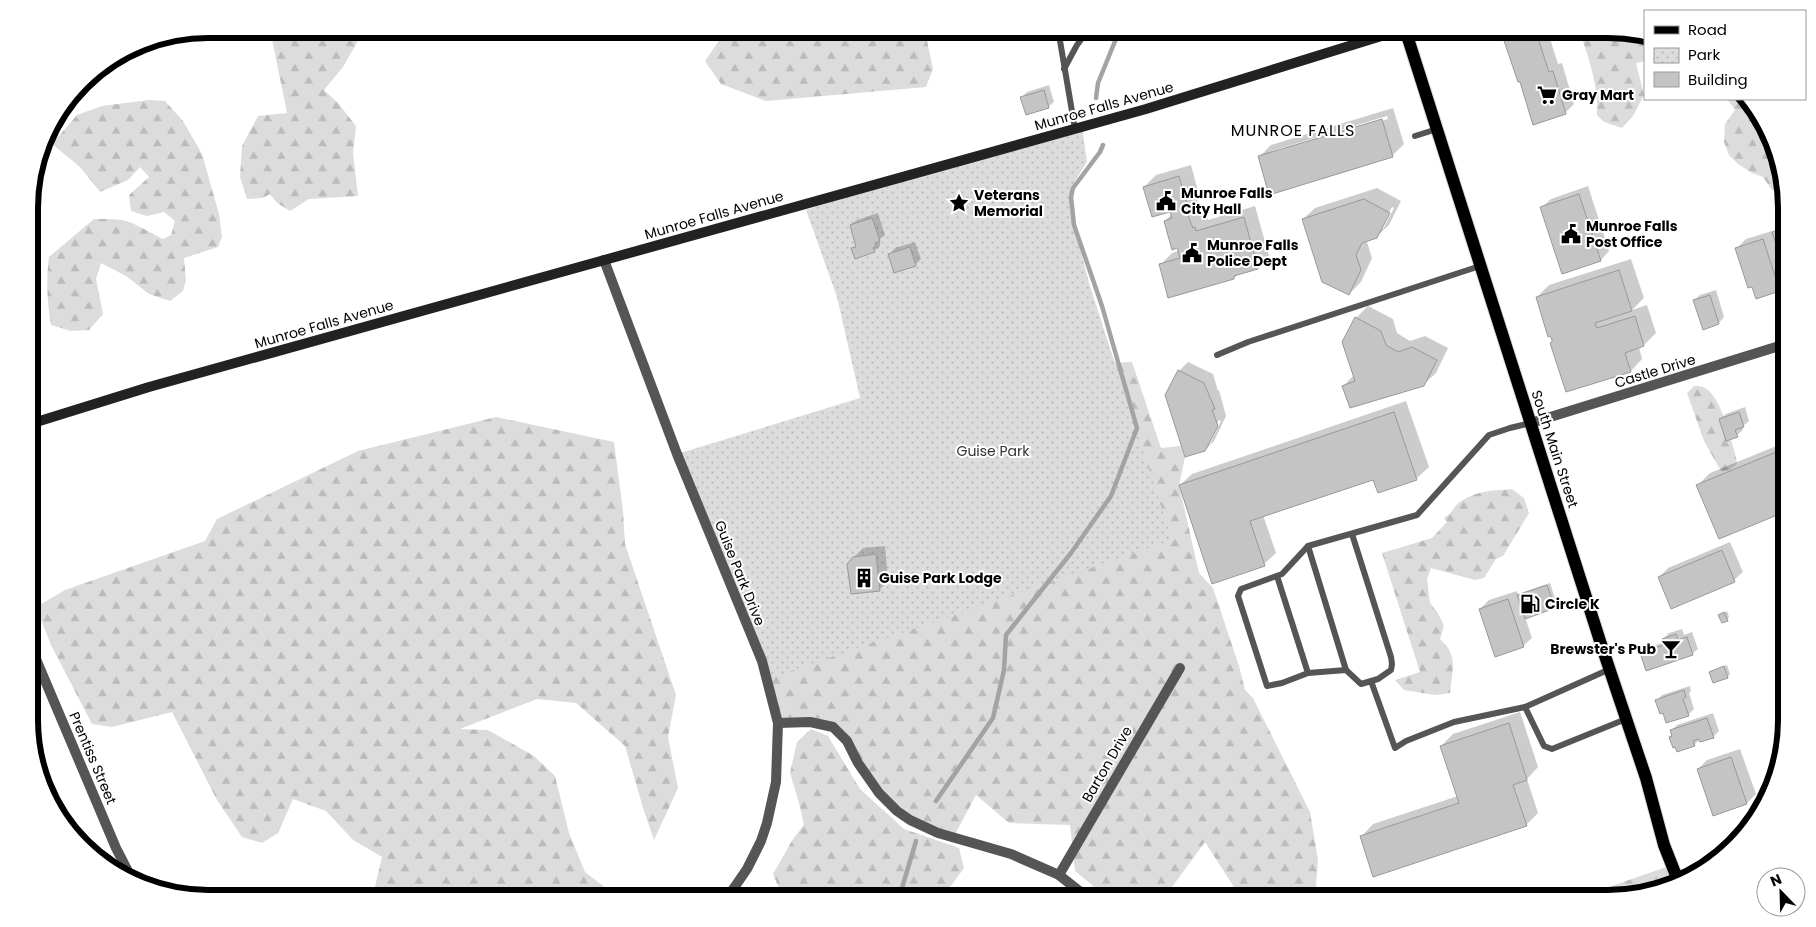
<svg xmlns="http://www.w3.org/2000/svg" width="1816" height="927" font-family="Poppins,sans-serif">
	<style>
		.forest { fill: url(#forest-firs) }
		.park { fill: url(#park-dots) }
		.shadow { fill: #0003; fill-rule: evenodd }
		.lines { fill: none; stroke-linecap: round; stroke-linejoin: round }
		.stream { stroke: #a3a3a3; stroke-width: 4.5 }
		.building { fill: #c4c4c4; stroke: #999 }
		.primary-casing { stroke: #dbdbdb; stroke-width: 14 }
		.lane { stroke: #555; stroke-width: 6 }
		.street { stroke: #555; stroke-width: 10 }
		.secondary { stroke: #222; stroke-width: 10 }
		.primary { stroke: #000; stroke-width: 12 }
		.labels { text-anchor: middle; stroke-width: 4; stroke-linejoin: round; paint-order: stroke }
		.poi-label { font-size: 14px; font-weight: bold; fill: #000; stroke: #fff; text-anchor: start }
		.street-label { font-size: 14px; fill: #000; stroke: #fff }
		.park-label { font-size: 14px; fill: #333; stroke: #fff }
		.quarter-label { font-size: 16px; letter-spacing: 1px; fill: #000; stroke: #fff }
		.rim { fill: none; stroke: #000; stroke-width: 6 }
	</style>
	<defs>
		<pattern id="forest-firs" width="22" height="20" patternUnits="userSpaceOnUse" patternTransform="scale(1.25)"><rect width="22" height="20" fill="#dcdcdc"/><path d="M5 1l3.5 6h-7zM16 11l3.5 6h-7z" fill="#bbb"/></pattern>
		<pattern id="park-dots" width="8" height="8" patternUnits="userSpaceOnUse" patternTransform="scale(1.25)"><rect width="8" height="8" fill="#dcdcdc"/><path d="M2 2h.1M6 6h.1" fill="none" stroke="#bbb" stroke-width="1.8" stroke-linecap="round"/></pattern>
	</defs>
	<rect width="100%" height="100%" fill="#fff"/>
	<g class="forest">
		<path d="M270,29h106l-13,3 -20,35 -19,23 14,13 18,23 -3,27 5,43 -49,3 -19,12 -13,-8 -7,-9 -7,4 -16,1 -7,-22 2,-31 16,-30 29,-3z"/>
		<path d="M727,29h196l3,7 7,33 -7,18 -160,14 -45,-17 -16,-23z"/>
		<path d="M1127,29h45l-15,6z"/>
		<path d="M1579,29h29l37,8v24l-9,2 8,32 -11,21 -11,12 -18,-6 -7,-7c2,-30 -9,-58 -18,-86z"/>
		<path d="M1727,99h23l36,89 -14,2 -9,-13 -11,-4 -14,-9 -9,-9 -5,-13 1,-18 10,-14z"/>
		<path d="M149,100l16,1 18,20 19,33 17,60 3,23 -4,10 -34,11 2,22 -3,11 -13,10 -21,-7 -23,-18 -25,-13 -5,16 7,35 -14,16 -18,1 -20,-6c-4,-24 -5,-44 -2,-68l45,-38c15,0 31,-1 44,7 9,4 16,9 25,13l8,-4 4,-14 -11,-9 -17,4 -16,-5 -2,-16 20,-18 -9,-10 -12,13 -28,12 -20,-25 -28,-23 25,-29 25,-9z"/>
		<path d="M1132,362l29,86 20,-2 4,11 -6,28 20,88 14,15 26,78 6,24 8,8 57,114 8,48 -2,25 6,13h-81l-36,-56 -41,56h-56l-33,-27 -5,-46 -61,-2 -33,-28 -23,43 -56,-27 -64,-84 -55,-4 -69,-241 343,-116z"/>
		<path d="M1694,386c4,0 8,0 11,2 16,9 26,51 31,69l1,7 -8,6 -8,1 -17,-30 -17,-48z"/>
		<path d="M496,417l118,25 9,69 2,33 51,151 -8,42 10,51 -24,52 -10,-29 -19,-65 -49,-43 -39,-4 -77,30 28,1 46,26 21,20 14,57 16,39 34,26h-240l-5,-7 8,-34 -29,-17 -27,-29 -33,-12 -15,34 -16,10 -20,-6 -25,-37 -45,-88 -60,15 -20,-3 -41,-79 -15,-38 29,-17 140,-49 12,-22 141,-68z"/>
		<path d="M1512,489l12,9 5,15 -26,43 -7,3 -12,19 -9,2 -44,-12 -4,11 3,24 8,10 6,13 -4,13c19,17 12,31 10,54l-15,2 -31,-5 -9,-10 25,-8 -38,-119 50,-15 15,-16 -3,-4c10,-5 8,-11 16,-16 18,-12 31,-11 52,-13z"/>
		<path d="M811,729l17,7 32,53 44,40 55,19 5,20 -22,30h-159l-10,-24 20,-35 11,-14 -5,-22 -9,-30 7,-31z"/>
		<path d="M1672,865l5,13 -57,20h-43z"/>
	</g>
	<path class="park" d="M1082,127l5,35 -16,25 3,38 15,58 83,257 -404,139 -91,-225 183,-56 -23,-101 -31,-87 110,-37z"/>
	<g class="shadow">
		<path d="M1502,29h45l11,35 4,-1 12,41 -8,8 -32,12 -13,-44 -3,1z"/>
		<path d="M1049,85l5,17 -6,5 -26,-10 5,-5z"/>
		<path d="M1393,108l11,36 -12,12 -133,1 12,-12zM1387,116l1,3 -116,35v-3z"/>
		<path d="M1191,165l7,26 -3,3 4,12 2,-1 3,12 3,-1 1,4 47,-14 14,50 -11,12 -20,6 -4,4 -74,-13 12,-12 7,-2 -14,-30 7,-7 -1,-3 -27,-24 12,-12z"/>
		<path d="M1588,186l21,65 -8,9 -59,-53 9,-8z"/>
		<path d="M1377,188l24,13 -12,24 -13,12 -7,2 -2,3 5,16 -11,24 -12,12 -46,-75 12,-11zM1392,207l2,1 -11,21h-3z"/>
		<path d="M878,213l7,22 -5,4v7l-6,5 -21,-2 4,-5 -6,-19 6,-5z"/>
		<path d="M1786,223v60l-7,7 -42,-42 9,-9 26,-8 1,3z"/>
		<path d="M915,242l6,17 -6,6 -25,-11 5,-6z"/>
		<path d="M1631,259l13,39 -12,12 15,-5 9,28 -12,12 -5,2 3,12 -11,12 -78,-30 -16,-44 12,-12z"/>
		<path d="M1716,290l8,27 -5,6 -15,5 -10,-28 6,-5z"/>
		<path d="M1368,306l25,13 4,14 13,8 15,-5 23,12 -12,25 -13,12 -80,1 11,-11 2,-57z"/>
		<path d="M1188,362l25,12 5,17 1,-1 7,26 -12,25 -9,9 -26,-79zM1219,420l2,1 -11,23h-3z"/>
		<path d="M1406,401l23,66 -12,11 -39,14 -4,-14 -111,37 13,38 -12,11 -84,-79 12,-11z"/>
		<path d="M1745,407l4,14 -7,6 1,3 -6,5 -17,-16 6,-5z"/>
		<path d="M1786,442l1,68 -89,-25 12,-12z"/>
		<path d="M1730,542l13,30 -9,8 -75,-3 9,-9z"/>
		<path d="M885,546l3,35 -8,8 -26,-32 9,-9z"/>
		<path d="M1550,583l7,22 -2,2 -30,10 7,21 -9,8 -43,-37 9,-9 28,-9 1,4 3,-2z"/>
		<path d="M1727,611l2,6 -2,3 -7,-5z"/>
		<path d="M1682,629l2,6 8,-3 6,17 -6,5 -51,-1 6,-5 17,-6 -1,-3 6,-6z"/>
		<path d="M1727,665l3,9 -2,3 -17,-5z"/>
		<path d="M1690,686l1,5 -2,2 5,16 -6,6 -24,-4 -7,-11 5,-5z"/>
		<path d="M1520,712l18,55 -11,12 11,34 -12,12 -164,11 11,-12 85,-28 -17,-50 12,-12z"/>
		<path d="M1713,713l6,18 -6,6 -13,2 -6,6 -23,-8 2,-2 -2,-4 6,-6z"/>
		<path d="M1740,749l16,45 -9,9 -33,11 -16,-45 9,-9z"/>
	</g>
	<g class="lines">
		<g class="stream">
			<path d="M1096,98l2,-15 22,-54"/>
			<path d="M936,801l57,-83 11,-48 2,-35 65,-82 40,-57 26,-68 -35,-122 -28,-81 -3,-28 2,-9 27,-36 3,-7"/>
			<path d="M899,898l17,-57"/>
		</g>
	</g>
	<g class="building">
		<path d="M1500,29h35l14,43 4,-1 13,43 -33,11 -13,-43h-2z"/>
		<path d="M1044,90l5,18 -23,7 -6,-18z"/>
		<path d="M1382,119l11,38 -124,38 -11,-39z"/>
		<path d="M1179,176l8,28 -3,1 9,23 2,-1 1,4 48,-14 14,52 -24,7v3l-66,19 -9,-34 21,-6 -3,-10 -5,2 -8,-29 8,-3 -2,-6 -18,5 -9,-30z"/>
		<path d="M1579,194l22,67 -39,13 -22,-67z"/>
		<path d="M1364,199l26,14 -13,25 -15,5 -6,12 5,15 -12,25 -27,-13 -20,-63z"/>
		<path d="M872,218l8,23 -5,2 1,4 -3,1 2,4 -20,7 -4,-11 5,-1 -6,-22z"/>
		<path d="M1786,228v46l-14,-42z"/>
		<path d="M1763,239l17,52 -24,8 -4,-12 -4,1 -13,-40z"/>
		<path d="M910,247l6,19 -22,7 -6,-19z"/>
		<path d="M1619,270l13,41 -37,12 2,5 38,-12 9,30 -19,7 6,19 -65,20 -16,-49 2,-1v-2l-2,-4 -2,1 -12,-40z"/>
		<path d="M1710,295l9,29 -16,6 -10,-30z"/>
		<path d="M1355,317l26,14 5,14 12,7 14,-5 25,13 -13,26 -74,22 -8,-22 13,-5 -13,-39z"/>
		<path d="M1178,370l26,13 11,26 -3,1 6,16 -13,25 -20,6 -20,-62z"/>
		<path d="M1394,412l23,68 -39,13 -5,-13 -123,41 15,45 -53,18 -33,-99z"/>
		<path d="M1739,412l5,15 -9,3 3,7 -12,4 -7,-22z"/>
		<path d="M1786,448l1,63 -68,28 -23,-54z"/>
		<path d="M1722,550l13,32 -64,27 -13,-32z"/>
		<path d="M876,554l4,37 -29,3 -4,-30 6,-7z"/>
		<path d="M1547,585l8,23 -30,11 -8,-24z"/>
		<path d="M1508,599l16,48 -29,10 -16,-48z"/>
		<path d="M1724,612l4,9 -6,2 -4,-8z"/>
		<path d="M1676,634l2,6 9,-3 6,18 -47,16 -6,-18 24,-8 -2,-6z"/>
		<path d="M1724,666l4,12 -15,5 -4,-11z"/>
		<path d="M1684,690l2,7 -3,2 6,17 -23,7 -3,-10 -3,1 -5,-14z"/>
		<path d="M1707,718l7,20 -14,4 -2,-3 -5,2 2,5 -18,6 -2,-5 -2,1 -4,-11 3,-1 -2,-6z"/>
		<path d="M1509,723l18,57 -14,5 14,41 -154,51 -13,-41 99,-33 -19,-57z"/>
		<path d="M1731,757l16,47 -34,12 -16,-47z"/>
	</g>
	<g class="lines">
		<defs>
			<path id="primary" d="M1405,29l195,612 46,137 18,67 13,33"/>
		</defs>
		<use href="#primary" class="primary-casing"/>
		<g class="lane">
			<path d="M1058,29l17,100"/>
			<path d="M1064,69l13,-24 12,-16"/>
			<path d="M1415,136l22,-7"/>
			<path d="M1781,204l5,-1"/>
			<path d="M1217,355l31,-13 232,-76"/>
			<path d="M1352,534l39,123 1,7 -1,6 -13,9 -17,5 -15,-14 -38,3 -26,10 -15,3 -29,-90 3,-7 41,-15 26,-28 109,-31 72,-80 21,-7 21,-5"/>
			<path d="M1308,546l38,124"/>
			<path d="M1277,576l31,97"/>
			<path d="M1371,681l24,67 11,-7 48,-19 71,-15 85,-38"/>
			<path d="M1525,707l19,39 8,3 74,-30"/>
			<path d="M502,898h2"/>
		</g>
		<g class="street">
			<path d="M604,260l73,194 85,207 16,62 -2,59 -9,41 -6,18 -14,28 -20,29"/>
			<path d="M1531,423l255,-79"/>
			<path d="M30,645l86,203 17,33"/>
			<path d="M778,723l32,-1 23,5 14,14 11,22 21,30 18,18 13,9 28,13 73,21 48,21 29,23"/>
			<path d="M1059,875l121,-207"/>
		</g>
		<path class="secondary" d="M30,424l119,-37 997,-278 258,-80"/>
		<use href="#primary" class="primary"/>
	</g>
	<defs>
		<symbol id="supermarket-bare" viewBox="-9 -9 18 18"><path d="M-6-5.5h2.5l.6 2H6L4.5 2H-2.5L-4.4-4H-6ZM-1.5 3.2a1.3 1.3 0 1 0 .1 0ZM3 3.2a1.3 1.3 0 1 0 .1 0Z" fill="#000" stroke="#fff" stroke-width="2.5" paint-order="stroke"/></symbol>
		<symbol id="civic-bare" viewBox="-9 -9 18 18"><path d="M-.6-6.5H3V-4.5H.6V-3L4-1V1h2V6H-6V1h2V-1L-.6-3ZM-1.2 2.5V6h2.4V2.5Z" fill="#000" stroke="#fff" stroke-width="2.5" paint-order="stroke"/></symbol>
		<symbol id="sight-bare" viewBox="-9 -9 18 18"><path d="M0-6L1.8-2.2L6-1.7L2.9 1.2L3.7 5.4L0 3.3L-3.7 5.4L-2.9 1.2L-6-1.7L-1.8-2.2Z" fill="#000" stroke="#fff" stroke-width="2.5" paint-order="stroke"/></symbol>
		<symbol id="building-bare" viewBox="-9 -9 18 18"><path d="M-4-6H4V6H1V3H-1V6H-4ZM-2.5-4.3h1.7v1.8h-1.7ZM.8-4.3h1.7v1.8H.8ZM-2.5-1h1.7V.8h-1.7ZM.8-1h1.7V.8H.8Z" fill="#000" stroke="#fff" stroke-width="2.5" paint-order="stroke"/></symbol>
		<symbol id="fuel-bare" viewBox="-9 -9 18 18"><path d="M-5.5-6h7V0h2V4h1.3V-2.5L3-4.5l.8-.8L6-3V5H2.5V1h-1V6h-7ZM-4.2-4.7v3.2H.2V-4.7Z" fill="#000" stroke="#fff" stroke-width="2.5" paint-order="stroke"/></symbol>
		<symbol id="bar-bare" viewBox="-9 -9 18 18"><path d="M-6-5H6L.8 .8V4.5H3.5V6h-7V4.5H-.8V.8Z" fill="#000" stroke="#fff" stroke-width="2.5" paint-order="stroke"/></symbol>
	</defs>
	<g fill-rule="evenodd">
		<use href="#supermarket-bare" x="1533" y="81" width="28" height="28"/>
		<use href="#civic-bare" x="1152" y="187" width="28" height="28"/>
		<use href="#sight-bare" x="945" y="189" width="28" height="28"/>
		<use href="#civic-bare" x="1557" y="220" width="28" height="28"/>
		<use href="#civic-bare" x="1178" y="239" width="28" height="28"/>
		<use href="#building-bare" x="850" y="564" width="28" height="28"/>
		<use href="#fuel-bare" x="1516" y="590" width="28" height="28"/>
		<use href="#bar-bare" x="1657" y="635" width="28" height="28"/>
	</g>
	<g class="labels">
		<g class="poi-label">
			<text x="1562" y="100">Gray Mart</text>
			<text x="1181" y="198">Munroe Falls<tspan x="1181" dy="16">City Hall</tspan></text>
			<text x="974" y="200">Veterans<tspan x="974" dy="16">Memorial</tspan></text>
			<text x="1586" y="231">Munroe Falls<tspan x="1586" dy="16">Post Office</tspan></text>
			<text x="1207" y="250">Munroe Falls<tspan x="1207" dy="16">Police Dept</tspan></text>
			<text x="879" y="583">Guise Park Lodge</text>
			<text x="1545" y="609">Circle K</text>
			<text x="1656" y="654" text-anchor="end">Brewster's Pub</text>
		</g>
		<g class="street-label">
			<text transform="translate(1104 106) rotate(-16)" y="5">Munroe Falls Avenue</text>
			<text transform="translate(714 215) rotate(-16)" y="5">Munroe Falls Avenue</text>
			<text transform="translate(324 324) rotate(-16)" y="5">Munroe Falls Avenue</text>
			<text transform="translate(1655 371) rotate(-17)" y="5">Castle Drive</text>
			<text transform="translate(1555 449) rotate(72)" y="5">South Main Street</text>
			<text transform="translate(740 573) rotate(68)" y="5">Guise Park Drive</text>
			<text transform="translate(93 758) rotate(67)" y="5">Prentiss Street</text>
			<text transform="translate(1107 764) rotate(-60)" y="5">Barton Drive</text>
		</g>
		<g class="park-label">
			<text x="993" y="456">Guise Park</text>
		</g>
		<g class="quarter-label">
			<text x="1293" y="136">MUNROE FALLS</text>
		</g>
	</g>
	<path d="M0 0H1816V927H0ZM208 38H1608A170 170 0 0 1 1778 208V720A170 170 0 0 1 1608 890H208A170 170 0 0 1 38 720V208A170 170 0 0 1 208 38Z" fill="#fff" fill-rule="evenodd"/>
	<path class="rim" d="M208 38H1608A170 170 0 0 1 1778 208V720A170 170 0 0 1 1608 890H208A170 170 0 0 1 38 720V208A170 170 0 0 1 208 38Z"/>
	<rect x="1644" y="10" width="162" height="90" fill="#ffffff" stroke="#999999"/>
	<rect x="1654" y="26" width="25" height="8" fill="#000000" stroke="#999999"/>
	<text x="1688" y="35" font-size="15" fill="#000000">Road</text>
	<rect x="1654" y="48" width="25" height="15" fill="url(#park-dots)" stroke="#999999"/>
	<text x="1688" y="60" font-size="15" fill="#000000">Park</text>
	<rect x="1654" y="72" width="25" height="15" fill="#c4c4c4" stroke="#999999"/>
	<text x="1688" y="85" font-size="15" fill="#000000">Building</text>
	<g transform="translate(1781 892) rotate(337)"><circle r="24" fill="#ffffff" stroke="#999999"/>
	<path d="M0-4L9 19L0 12L-9 19Z" fill="#000000"/>
	<text y="-8" font-size="14" font-weight="bold" text-anchor="middle" fill="#000000">N</text>
	</g>
</svg>
